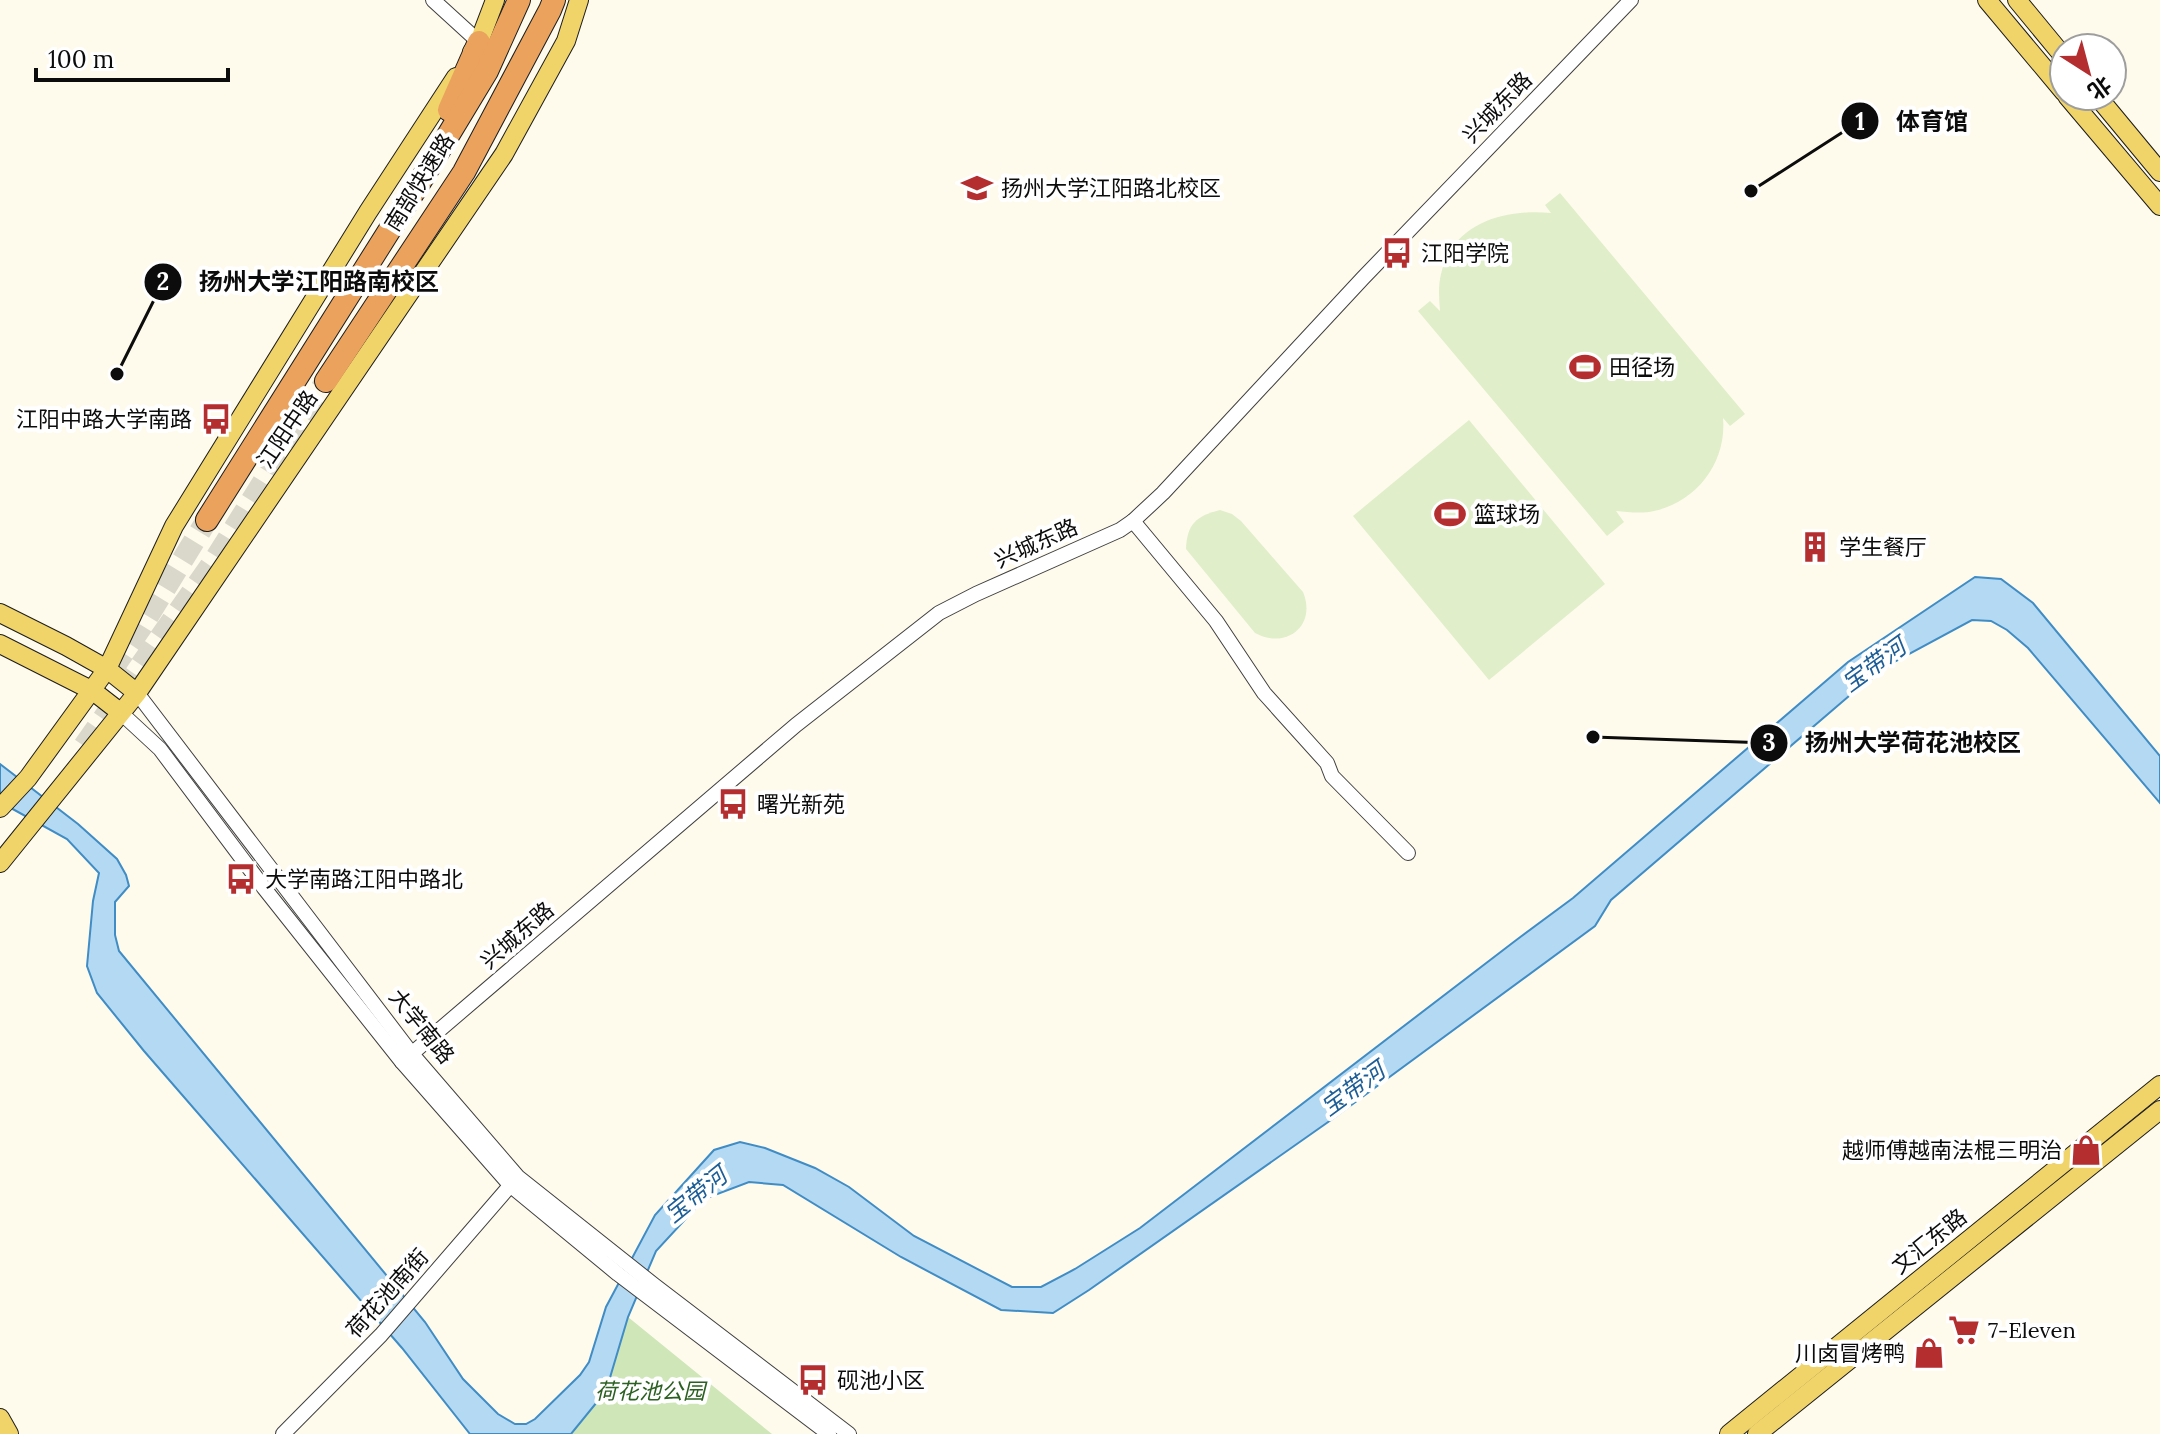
<svg xmlns="http://www.w3.org/2000/svg" width="2160" height="1434" font-family="Lora,'Noto Sans SC',serif">
	<style>
		.green { fill: #cfe6b9 }
		.pitch { fill: #e0eeca }
		.water { fill: #b4d9f2; stroke: #408cc5; stroke-width: 2 }
		.lines { fill: none; stroke-linecap: round; stroke-linejoin: round }
		.highway-tunnel { stroke: #dad7cb; stroke-width: 22; stroke-dasharray: 22 11; stroke-linecap: butt }
		.minor-casing { stroke: #3f3f3f; stroke-width: 16 }
		.major-casing { stroke: #1d1d1d; stroke-width: 20 }
		.highway-casing { stroke: #1d1d1d; stroke-width: 24 }
		.minor { stroke: #fff; stroke-width: 14 }
		.major { stroke: #f0d46a; stroke-width: 18 }
		.highway { stroke: #eba25d; stroke-width: 22 }
		.labels { text-anchor: middle; stroke-width: 8; stroke-linejoin: round; paint-order: stroke }
		.street-label { font-size: 22px; fill: #0c0c0c; stroke: #fff }
		.poi-label { font-size: 22px; fill: #0c0c0c; stroke: #fff; text-anchor: start }
		.park-label { font-size: 22px; font-style: italic; fill: #2c6021; stroke: #fff }
		.water-label { font-size: 24px; font-style: italic; fill: #1e5e96; stroke: #fff }
		.leader { fill: none; stroke: #0c0c0c; stroke-width: 3 }
		.callout-dot { fill: #0c0c0c; stroke: #fff; stroke-width: 3 }
		.mark-label { font-size: 24px; text-anchor: middle; font-weight: bold; fill: #fff }
		.callout-label { font-size: 24px; text-anchor: middle; font-weight: bold; fill: #0c0c0c; stroke: #fff; stroke-width: 8; stroke-linejoin: round; paint-order: stroke }
	</style>
	<rect width="100%" height="100%" fill="#fefbed"/>
	<path class="green" d="M628,1317l144,117h-201l35,-43z"/>
	<g class="pitch">
		<path d="M1560,193l185,221 -15,12 -7,-8c4,44 -26,84 -69,93 -12,3 -26,1 -38,0l8,11 -17,14 -189,-225 12,-10 10,10c-1,-12 -2,-25 1,-37 12,-52 64,-65 110,-61l-6,-8z"/>
		<path d="M1469,420l136,164 -116,96 -136,-164z"/>
		<path d="M1220,510l12,4 9,7 62,71c14,34 -17,58 -48,41l-69,-84c1,-25 10,-33 34,-39z"/>
	</g>
	<path class="water" d="M1975,577l26,2 32,24 127,153v47l-132,-155 -21,-18 -16,-9 -19,-1 -78,42 -45,34 -238,204 -16,26 -264,194 -242,170 -36,23 -52,-3 -100,-53 -118,-72 -34,-3 -45,17 -48,52 -28,66 -22,74 -35,43h-101l-68,-86 -258,-297 -47,-58 -10,-27 6,-65 6,-28 -32,-34 -67,-37v-38l78,60 39,35 9,16 3,11 -14,16v33l4,16 306,371 38,57 35,35 17,10h11l9,-5 45,-44 9,-13 17,-55 49,-92 59,-65 26,-8 25,6 50,20 34,19 65,49 98,51h29l34,-18 65,-41 375,-287 58,-43 275,-236z"/>
	<g class="lines">
		<g class="highway-tunnel">
			<path d="M111,671l31,-45 65,-106"/>
			<path d="M84,746l132,-188 110,-177"/>
		</g>
		<defs>
			<g id="minor">
				<path d="M433,0l46,42"/>
				<path d="M1133,521l83,100 48,72 63,70 5,13 76,77"/>
				<path d="M137,693l275,361 106,123 136,108 195,149"/>
				<path d="M120,712l40,37 104,139 138,174 108,123 108,89 211,160"/>
				<path d="M402,1062l394,-337 143,-112 37,-19 144,-64 13,-9 30,-28 200,-215 268,-278"/>
				<path d="M283,1434l98,-99 134,-155"/>
			</g>
			<g id="major">
				<path d="M1987,0l77,92"/>
				<path d="M2017,0l47,57"/>
				<path d="M472,52l7,-10 16,-42"/>
				<path d="M2067,96l93,110"/>
				<path d="M2097,96l63,76"/>
				<path d="M0,613l66,33 41,23 30,24"/>
				<path d="M0,644l93,47 27,21"/>
				<path d="M0,808l28,-30 79,-109 67,-143 194,-314 88,-135"/>
				<path d="M0,863l137,-170 367,-539 62,-113 13,-41"/>
				<path d="M0,1418l9,16"/>
				<path d="M1729,1434l431,-349"/>
				<path d="M1757,1434l403,-324"/>
			</g>
			<g id="highway">
				<path d="M449,110l30,-68"/>
				<path d="M326,381l138,-209 86,-162 4,-10"/>
				<path d="M207,520l216,-343 64,-106 32,-71"/>
			</g>
		</defs>
		<use href="#minor" class="minor-casing"/>
		<use href="#major" class="major-casing"/>
		<use href="#highway" class="highway-casing"/>
		<use href="#minor" class="minor"/>
		<use href="#major" class="major"/>
		<use href="#highway" class="highway"/>
	</g>
	<defs>
		<symbol id="university-bare" viewBox="-9 -9 18 18"><path d="M0-5L7-2L0 1L-7-2ZM-4 1L0 2.5L4 1V4Q0 6-4 4Z" fill="#b42d2f" stroke="#fff" stroke-width="2.5" paint-order="stroke"/></symbol>
		<symbol id="bus-bare" viewBox="-9 -9 18 18"><path d="M-5-6H5V4H4V6H2V4H-2V6H-4V4H-5ZM-3.5-4V0h7V-4ZM-3.5 1.2v1.5H-2V1.2ZM2 1.2v1.5H3.5V1.2Z" fill="#b42d2f" stroke="#fff" stroke-width="2.5" paint-order="stroke"/></symbol>
		<symbol id="stadium-bare" viewBox="-9 -9 18 18"><path d="M0-5a6.5 5 0 1 0 0 10a6.5 5 0 1 0 0-10ZM-3.5-1.8h7v3.6h-7Z" fill="#b42d2f" stroke="#fff" stroke-width="2.5" paint-order="stroke"/></symbol>
		<symbol id="building-bare" viewBox="-9 -9 18 18"><path d="M-4-6H4V6H1V3H-1V6H-4ZM-2.5-4.3h1.7v1.8h-1.7ZM.8-4.3h1.7v1.8H.8ZM-2.5-1h1.7V.8h-1.7ZM.8-1h1.7V.8H.8Z" fill="#b42d2f" stroke="#fff" stroke-width="2.5" paint-order="stroke"/></symbol>
		<symbol id="shop-bare" viewBox="-9 -9 18 18"><path d="M-5-2.5h2.3a2.7 3.5 0 0 1 5.4 0H5L5.5 6h-11ZM-1.5-2.5h3a1.5 2.3 0 0 0-3 0Z" fill="#b42d2f" stroke="#fff" stroke-width="2.5" paint-order="stroke"/></symbol>
		<symbol id="supermarket-bare" viewBox="-9 -9 18 18"><path d="M-6-5.5h2.5l.6 2H6L4.5 2H-2.5L-4.4-4H-6ZM-1.5 3.2a1.3 1.3 0 1 0 .1 0ZM3 3.2a1.3 1.3 0 1 0 .1 0Z" fill="#b42d2f" stroke="#fff" stroke-width="2.5" paint-order="stroke"/></symbol>
	</defs>
	<g fill-rule="evenodd">
		<use href="#university-bare" x="955" y="166" width="44" height="44"/>
		<use href="#bus-bare" x="1375" y="231" width="44" height="44"/>
		<use href="#stadium-bare" x="1563" y="345" width="44" height="44"/>
		<use href="#bus-bare" x="194" y="397" width="44" height="44"/>
		<use href="#stadium-bare" x="1428" y="492" width="44" height="44"/>
		<use href="#building-bare" x="1793" y="525" width="44" height="44"/>
		<use href="#bus-bare" x="711" y="782" width="44" height="44"/>
		<use href="#bus-bare" x="219" y="857" width="44" height="44"/>
		<use href="#shop-bare" x="2064" y="1128" width="44" height="44"/>
		<use href="#supermarket-bare" x="1942" y="1308" width="44" height="44"/>
		<use href="#shop-bare" x="1907" y="1331" width="44" height="44"/>
		<use href="#bus-bare" x="791" y="1358" width="44" height="44"/>
	</g>
	<g class="labels">
		<g class="street-label">
			<text transform="translate(1497 107) rotate(-46)" y="8">兴城东路</text>
			<text transform="translate(419 182) rotate(-58)" y="8">南部快速路</text>
			<text transform="translate(287 429) rotate(-56)" y="8">江阳中路</text>
			<text transform="translate(1036 543) rotate(-24)" y="8">兴城东路</text>
			<text transform="translate(517 935) rotate(-41)" y="8">兴城东路</text>
			<text transform="translate(422 1026) rotate(51)" y="8">大学南路</text>
			<text transform="translate(1929 1241) rotate(-39)" y="8">文汇东路</text>
			<text transform="translate(387 1293) rotate(-48)" y="8">荷花池南街</text>
		</g>
		<g class="poi-label">
			<text x="1001" y="196">扬州大学江阳路北校区</text>
			<text x="1421" y="261">江阳学院</text>
			<text x="1609" y="375">田径场</text>
			<text x="192" y="427" text-anchor="end">江阳中路大学南路</text>
			<text x="1474" y="522">篮球场</text>
			<text x="1839" y="555">学生餐厅</text>
			<text x="757" y="812">曙光新苑</text>
			<text x="265" y="887">大学南路江阳中路北</text>
			<text x="2062" y="1158" text-anchor="end">越师傅越南法棍三明治</text>
			<text x="1988" y="1338">7-Eleven</text>
			<text x="1905" y="1361" text-anchor="end">川卤冒烤鸭</text>
			<text x="837" y="1388">砚池小区</text>
		</g>
		<g class="park-label">
			<text x="650" y="1399">荷花池公园</text>
		</g>
		<g class="water-label">
			<text transform="translate(1874 665) rotate(-36)" y="8">宝带河</text>
			<text transform="translate(1353 1089) rotate(-36)" y="8">宝带河</text>
			<text transform="translate(696 1195) rotate(-39)" y="8">宝带河</text>
		</g>
	</g>
	<path class="leader" d="M1751 191L1860 121M117 374L163 282M1593 737L1769 743"/>
	<g class="callout-dot">
		<circle cx="1751" cy="191" r="8"/>
		<circle cx="117" cy="374" r="8"/>
		<circle cx="1593" cy="737" r="8"/>
		<circle cx="1860" cy="121" r="20"/>
		<circle cx="163" cy="282" r="20"/>
		<circle cx="1769" cy="743" r="20"/>
	</g>
	<g class="mark-label">
		<text x="1860" y="130">1</text>
		<text x="163" y="290">2</text>
		<text x="1769" y="751">3</text>
	</g>
	<g class="callout-label">
		<text x="1932" y="130">体育馆</text>
		<text x="319" y="290">扬州大学江阳路南校区</text>
		<text x="1913" y="751">扬州大学荷花池校区</text>
	</g>
	<g transform="translate(2088 72) rotate(144)"><circle r="38" fill="#ffffff" stroke="#9e9e9e" stroke-width="2"/>
	<path d="M0-6L14 30L0 20L-14 30Z" fill="#b42d2f"/>
	<text y="-12" font-size="22" font-weight="bold" text-anchor="middle" fill="#0c0c0c">北</text>
	</g>
	<path d="M36 68v12h192v-12" fill="none" stroke="#0c0c0c" stroke-width="4"/>
	<text x="48" y="68" font-size="24" fill="#0c0c0c" stroke="#ffffff" stroke-width="6" paint-order="stroke">100 m</text>
</svg>
